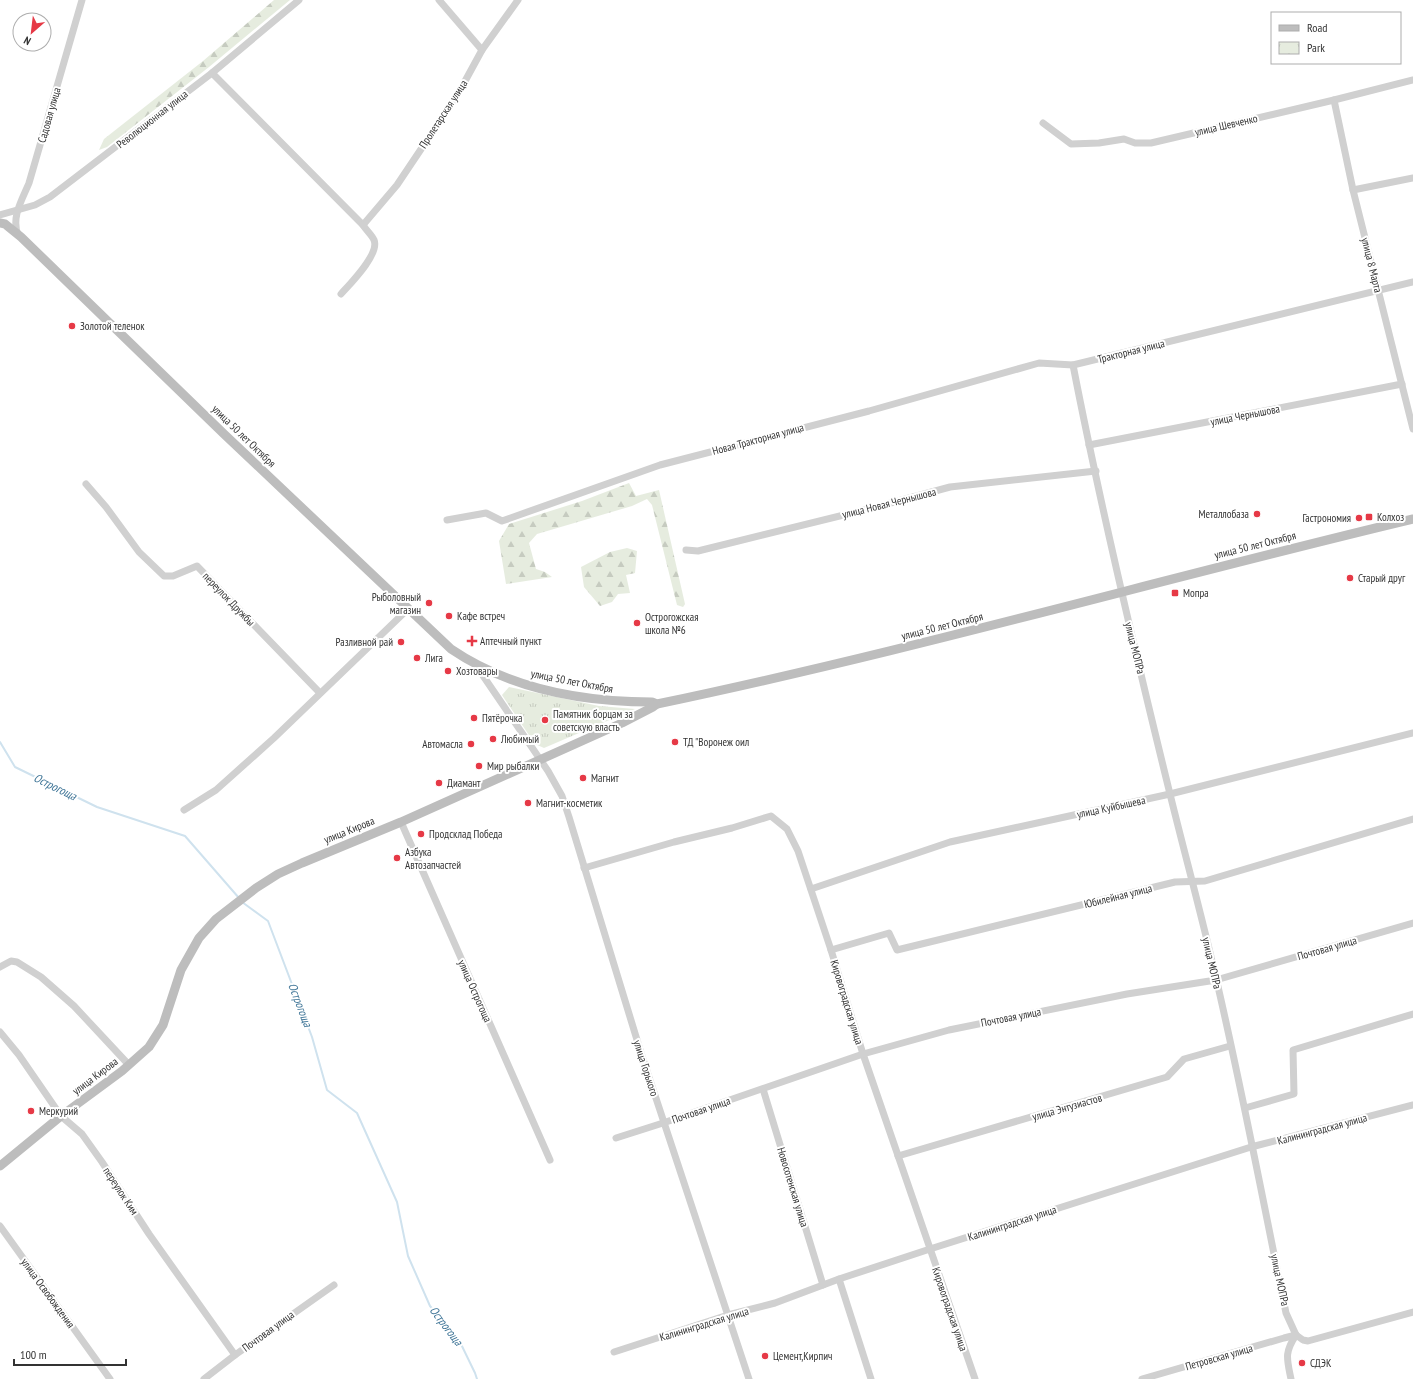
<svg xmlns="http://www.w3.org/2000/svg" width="1413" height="1379" font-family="'PT Sans Narrow',sans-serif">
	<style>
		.forest { fill: url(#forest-firs) }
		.park { fill: url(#park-tufts) }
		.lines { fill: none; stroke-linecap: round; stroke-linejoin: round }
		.stream { stroke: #cfe2ee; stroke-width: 2 }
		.street { stroke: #d0d0d0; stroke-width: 7 }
		.secondary { stroke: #bdbdbd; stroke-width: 9 }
		.poi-dot { fill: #e63946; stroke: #fff; stroke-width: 1.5 }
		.labels { text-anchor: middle; stroke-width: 4; stroke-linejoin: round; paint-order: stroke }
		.street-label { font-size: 11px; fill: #333; stroke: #fff }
		.poi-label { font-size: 11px; fill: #333; stroke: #fff; text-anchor: start }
		.water-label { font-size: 12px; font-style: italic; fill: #3f7597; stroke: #fff }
	</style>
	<defs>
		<pattern id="forest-firs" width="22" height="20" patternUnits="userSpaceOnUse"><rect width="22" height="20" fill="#e6ecdf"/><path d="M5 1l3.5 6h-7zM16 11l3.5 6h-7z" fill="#c6cbc0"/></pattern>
		<pattern id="park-tufts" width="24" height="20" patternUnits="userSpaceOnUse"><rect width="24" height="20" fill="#e6ecdf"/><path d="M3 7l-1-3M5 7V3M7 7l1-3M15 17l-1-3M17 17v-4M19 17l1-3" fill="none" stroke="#c6cbc0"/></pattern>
	</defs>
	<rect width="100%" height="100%" fill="#fff"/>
	<g class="forest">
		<path d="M274,0h16l-81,67 -102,80 -8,3 5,-11 99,-78z"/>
		<path d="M629,483l7,13 23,-6 26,114 -2,3 -6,-2 -25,-100 -5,-6 -15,7 -95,28 -8,9 7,26 9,3 7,5 -46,7 -7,-43 10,-17 73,-23z"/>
		<path d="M627,548l10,3 -2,22 -9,2 4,18 -12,1 -6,8 -12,4 -16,-19 -3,-20 29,-15z"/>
	</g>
	<path class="park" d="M509,687l90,19 36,3 -91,39 -9,-4 -33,-49z"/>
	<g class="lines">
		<g class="stream">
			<path d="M0,742l15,25 82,40 88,29 54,62"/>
			<path d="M242,902l26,19 44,116 15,53 30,23 40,89 11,54 22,50 29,34 16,33 2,6"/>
		</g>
		<g class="street">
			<path d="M439,0l43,50"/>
			<path d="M212,73l151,152 34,-40 61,-91 24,-44 36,-50"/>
			<path d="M1334,100l19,90 60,239"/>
			<path d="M1043,123l28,21 28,-1 25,-4 11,4h16l183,-43 79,-20"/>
			<path d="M1353,190l60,-12"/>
			<path d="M0,215l35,-10 15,-8 162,-124 87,-73"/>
			<path d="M18,235c-7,-18 4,-35 11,-52l53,-183"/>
			<path d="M341,294c9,-10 39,-40 33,-54 -2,-5 -8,-10 -11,-15"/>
			<path d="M1089,445l313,-61"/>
			<path d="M86,484l20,23 33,45 25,24h9l24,-10 123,127"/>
			<path d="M447,520l39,-7 16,8 158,-56 209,-54 170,-48 34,2"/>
			<path d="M686,550l12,1 178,-44 74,-20 146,-16"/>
			<path d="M475,664l73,107 14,25 7,21 72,236 108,326"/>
			<path d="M184,810l32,-20 58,-52 134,-129"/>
			<path d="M401,822l149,338"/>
			<path d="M584,868l90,-26 58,-14 39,-12 16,13 11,22 33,99 32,104 112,325"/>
			<path d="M811,889l139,-47 220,-48 243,-61"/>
			<path d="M831,950l58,-17 8,17 278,-68 30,-1 208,-62"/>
			<path d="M0,967l11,-6 6,1 24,15 33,29 55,59"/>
			<path d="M0,1032l19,23 42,61 21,18 20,28 47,72 86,121"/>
			<path d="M763,1089l60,196"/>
			<path d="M1245,1108l49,-14 -1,-44 120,-36"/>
			<path d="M616,1138l47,-15 200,-69 86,-24 178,-36 89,-14 197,-57"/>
			<path d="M898,1156l269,-79 17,-18 46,-13"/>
			<path d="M0,1226l110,153"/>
			<path d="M839,1279l32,100"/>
			<path d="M1296,1335l-10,-22c-23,-112 -44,-224 -70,-335 -14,-61 -31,-123 -46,-184 -35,-142 -69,-285 -97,-429l340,-83"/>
			<path d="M614,1352l114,-37 47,-12 64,-24 91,-30 321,-102 162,-42"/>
			<path d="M204,1379l31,-24 99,-70"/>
			<path d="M1142,1379l142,-41 12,-3 7,5 5,1 105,-29"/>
			<path d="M1291,1379c-4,-20 -7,-26 5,-44"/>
		</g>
		<g class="secondary">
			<path d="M0,223l5,1 16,13 203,197 227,215c59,40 131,53 201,53l5,2c254,-53 504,-125 756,-185"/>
			<path d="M0,1166l61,-50 61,-45 27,-24 14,-22 18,-55 18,-32 17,-19 40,-31 22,-14 24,-11 99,-41 221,-99 31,-16 4,-3"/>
		</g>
	</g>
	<g class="poi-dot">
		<circle cx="72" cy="326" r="4"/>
		<circle cx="1257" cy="514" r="4"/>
		<rect x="1365" y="513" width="8" height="8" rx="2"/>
		<circle cx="1359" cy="518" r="4"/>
		<circle cx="1350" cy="578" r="4"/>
		<rect x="1171" y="589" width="8" height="8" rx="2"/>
		<circle cx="429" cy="603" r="4"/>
		<circle cx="449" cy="616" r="4"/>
		<circle cx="637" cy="623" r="4"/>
		<path d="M470 635h4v4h4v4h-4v4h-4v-4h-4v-4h4z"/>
		<circle cx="401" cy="642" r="4"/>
		<circle cx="417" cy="658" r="4"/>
		<circle cx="448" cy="671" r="4"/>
		<circle cx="474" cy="718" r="4"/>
		<circle cx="545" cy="720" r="4"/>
		<circle cx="493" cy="739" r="4"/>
		<circle cx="675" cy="742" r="4"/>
		<circle cx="471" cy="744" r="4"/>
		<circle cx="479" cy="766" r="4"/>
		<circle cx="583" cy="778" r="4"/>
		<circle cx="439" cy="783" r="4"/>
		<circle cx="528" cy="803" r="4"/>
		<circle cx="421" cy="834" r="4"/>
		<circle cx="397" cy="858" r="4"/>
		<circle cx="31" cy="1111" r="4"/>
		<circle cx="765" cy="1356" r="4"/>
		<circle cx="1302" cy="1363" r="4"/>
	</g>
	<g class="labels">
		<g class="street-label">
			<text transform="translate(443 114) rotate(-57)" y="4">Пролетарская улица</text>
			<text transform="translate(49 115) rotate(-74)" y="4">Садовая улица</text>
			<text transform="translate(152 119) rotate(-38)" y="4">Революционная улица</text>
			<text transform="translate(1226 125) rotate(-13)" y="4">улица Шевченко</text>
			<text transform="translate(1372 265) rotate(76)" y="4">улица 8 Марта</text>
			<text transform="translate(1131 351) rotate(-14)" y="4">Тракторная улица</text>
			<text transform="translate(1245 415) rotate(-11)" y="4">улица Чернышова</text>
			<text transform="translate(244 436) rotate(44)" y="4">улица 50 лет Октября</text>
			<text transform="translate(758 439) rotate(-15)" y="4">Новая Тракторная улица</text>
			<text transform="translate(889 503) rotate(-14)" y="4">улица Новая Чернышова</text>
			<text transform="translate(1255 545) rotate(-14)" y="4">улица 50 лет Октября</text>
			<text transform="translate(229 599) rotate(46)" y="4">переулок Дружбы</text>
			<text transform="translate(942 626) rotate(-14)" y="4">улица 50 лет Октября</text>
			<text transform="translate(1135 648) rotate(76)" y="4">улица МОПРа</text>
			<text transform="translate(572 681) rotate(11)" y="4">улица 50 лет Октября</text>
			<text transform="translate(1111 807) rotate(-12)" y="4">улица Куйбышева</text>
			<text transform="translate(349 830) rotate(-22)" y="4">улица Кирова</text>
			<text transform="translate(1118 896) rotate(-14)" y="4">Юбилейная улица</text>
			<text transform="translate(1327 948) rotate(-16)" y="4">Почтовая улица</text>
			<text transform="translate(1212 963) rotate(77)" y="4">улица МОПРа</text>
			<text transform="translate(475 991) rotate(66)" y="4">улица Острогоща</text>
			<text transform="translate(847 1002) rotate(73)" y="4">Кировоградская улица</text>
			<text transform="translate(1011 1017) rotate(-11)" y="4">Почтовая улица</text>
			<text transform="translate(646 1068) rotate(72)" y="4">улица Горького</text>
			<text transform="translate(95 1076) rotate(-37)" y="4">улица Кирова</text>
			<text transform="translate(1067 1107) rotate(-16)" y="4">улица Энтузиастов</text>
			<text transform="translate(701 1110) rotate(-19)" y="4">Почтовая улица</text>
			<text transform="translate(1322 1129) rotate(-15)" y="4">Калининградская улица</text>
			<text transform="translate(793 1187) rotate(73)" y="4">Новосотенская улица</text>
			<text transform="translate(121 1191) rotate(57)" y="4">переулок Ким</text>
			<text transform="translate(1012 1223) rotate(-18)" y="4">Калининградская улица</text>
			<text transform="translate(1280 1280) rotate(78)" y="4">улица МОПРа</text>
			<text transform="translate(48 1293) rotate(54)" y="4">улица Освобождения</text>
			<text transform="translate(950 1309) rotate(71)" y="4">Кировоградская улица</text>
			<text transform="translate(704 1324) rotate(-17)" y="4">Калининградская улица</text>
			<text transform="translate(268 1331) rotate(-36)" y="4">Почтовая улица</text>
			<text transform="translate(1219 1357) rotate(-16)" y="4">Петровская улица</text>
		</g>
		<g class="poi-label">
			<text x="80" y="330">Золотой теленок</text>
			<text x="1249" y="518" text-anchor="end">Металлобаза</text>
			<text x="1377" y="521">Колхоз</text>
			<text x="1351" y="522" text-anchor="end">Гастрономия</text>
			<text x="1358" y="582">Старый друг</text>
			<text x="1183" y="597">Мопра</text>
			<text x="421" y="601" text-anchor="end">Рыболовный<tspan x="421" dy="13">магазин</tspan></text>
			<text x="457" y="620">Кафе встреч</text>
			<text x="645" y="621">Острогожская<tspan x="645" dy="13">школа №6</tspan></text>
			<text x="480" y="645">Аптечный пункт</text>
			<text x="393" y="646" text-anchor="end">Разливной рай</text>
			<text x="425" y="662">Лига</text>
			<text x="456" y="675">Хозтовары</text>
			<text x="553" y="718">Памятник борцам за<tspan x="553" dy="13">советскую власть</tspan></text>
			<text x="482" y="722">Пятёрочка</text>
			<text x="501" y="743">Любимый</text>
			<text x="683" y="746">ТД "Воронеж оил</text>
			<text x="463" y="748" text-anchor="end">Автомасла</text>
			<text x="487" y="770">Мир рыбалки</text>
			<text x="591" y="782">Магнит</text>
			<text x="447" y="787">Диамант</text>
			<text x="536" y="807">Магнит-косметик</text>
			<text x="429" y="838">Продсклад Победа</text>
			<text x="405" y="856">Азбука<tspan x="405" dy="13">Автозапчастей</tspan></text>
			<text x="39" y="1115">Меркурий</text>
			<text x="773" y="1360">Цемент,Кирпич</text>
			<text x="1310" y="1367">СДЭК</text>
		</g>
		<g class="water-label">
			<text transform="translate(55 787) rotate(26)" y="4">Острогоща</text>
			<text transform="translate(300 1005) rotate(69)" y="4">Острогоща</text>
			<text transform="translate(446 1326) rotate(53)" y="4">Острогоща</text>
		</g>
	</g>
	<rect x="1271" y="12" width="130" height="52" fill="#ffffff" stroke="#adadad"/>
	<rect x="1279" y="25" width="20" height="6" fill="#bdbdbd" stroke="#adadad"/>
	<text x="1307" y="32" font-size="12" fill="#333333">Road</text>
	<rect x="1279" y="42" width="20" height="12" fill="url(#park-tufts)" stroke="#adadad"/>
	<text x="1307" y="52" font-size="12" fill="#333333">Park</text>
	<g transform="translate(32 32) rotate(208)"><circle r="19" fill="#ffffff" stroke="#adadad"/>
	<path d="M0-3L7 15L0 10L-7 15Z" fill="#e63946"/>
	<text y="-6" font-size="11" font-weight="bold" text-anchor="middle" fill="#333333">N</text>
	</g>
	<path d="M14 1359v6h112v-6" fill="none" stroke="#333333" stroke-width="2"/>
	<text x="20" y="1359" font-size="12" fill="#333333" stroke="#ffffff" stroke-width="3" paint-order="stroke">100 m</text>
</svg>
